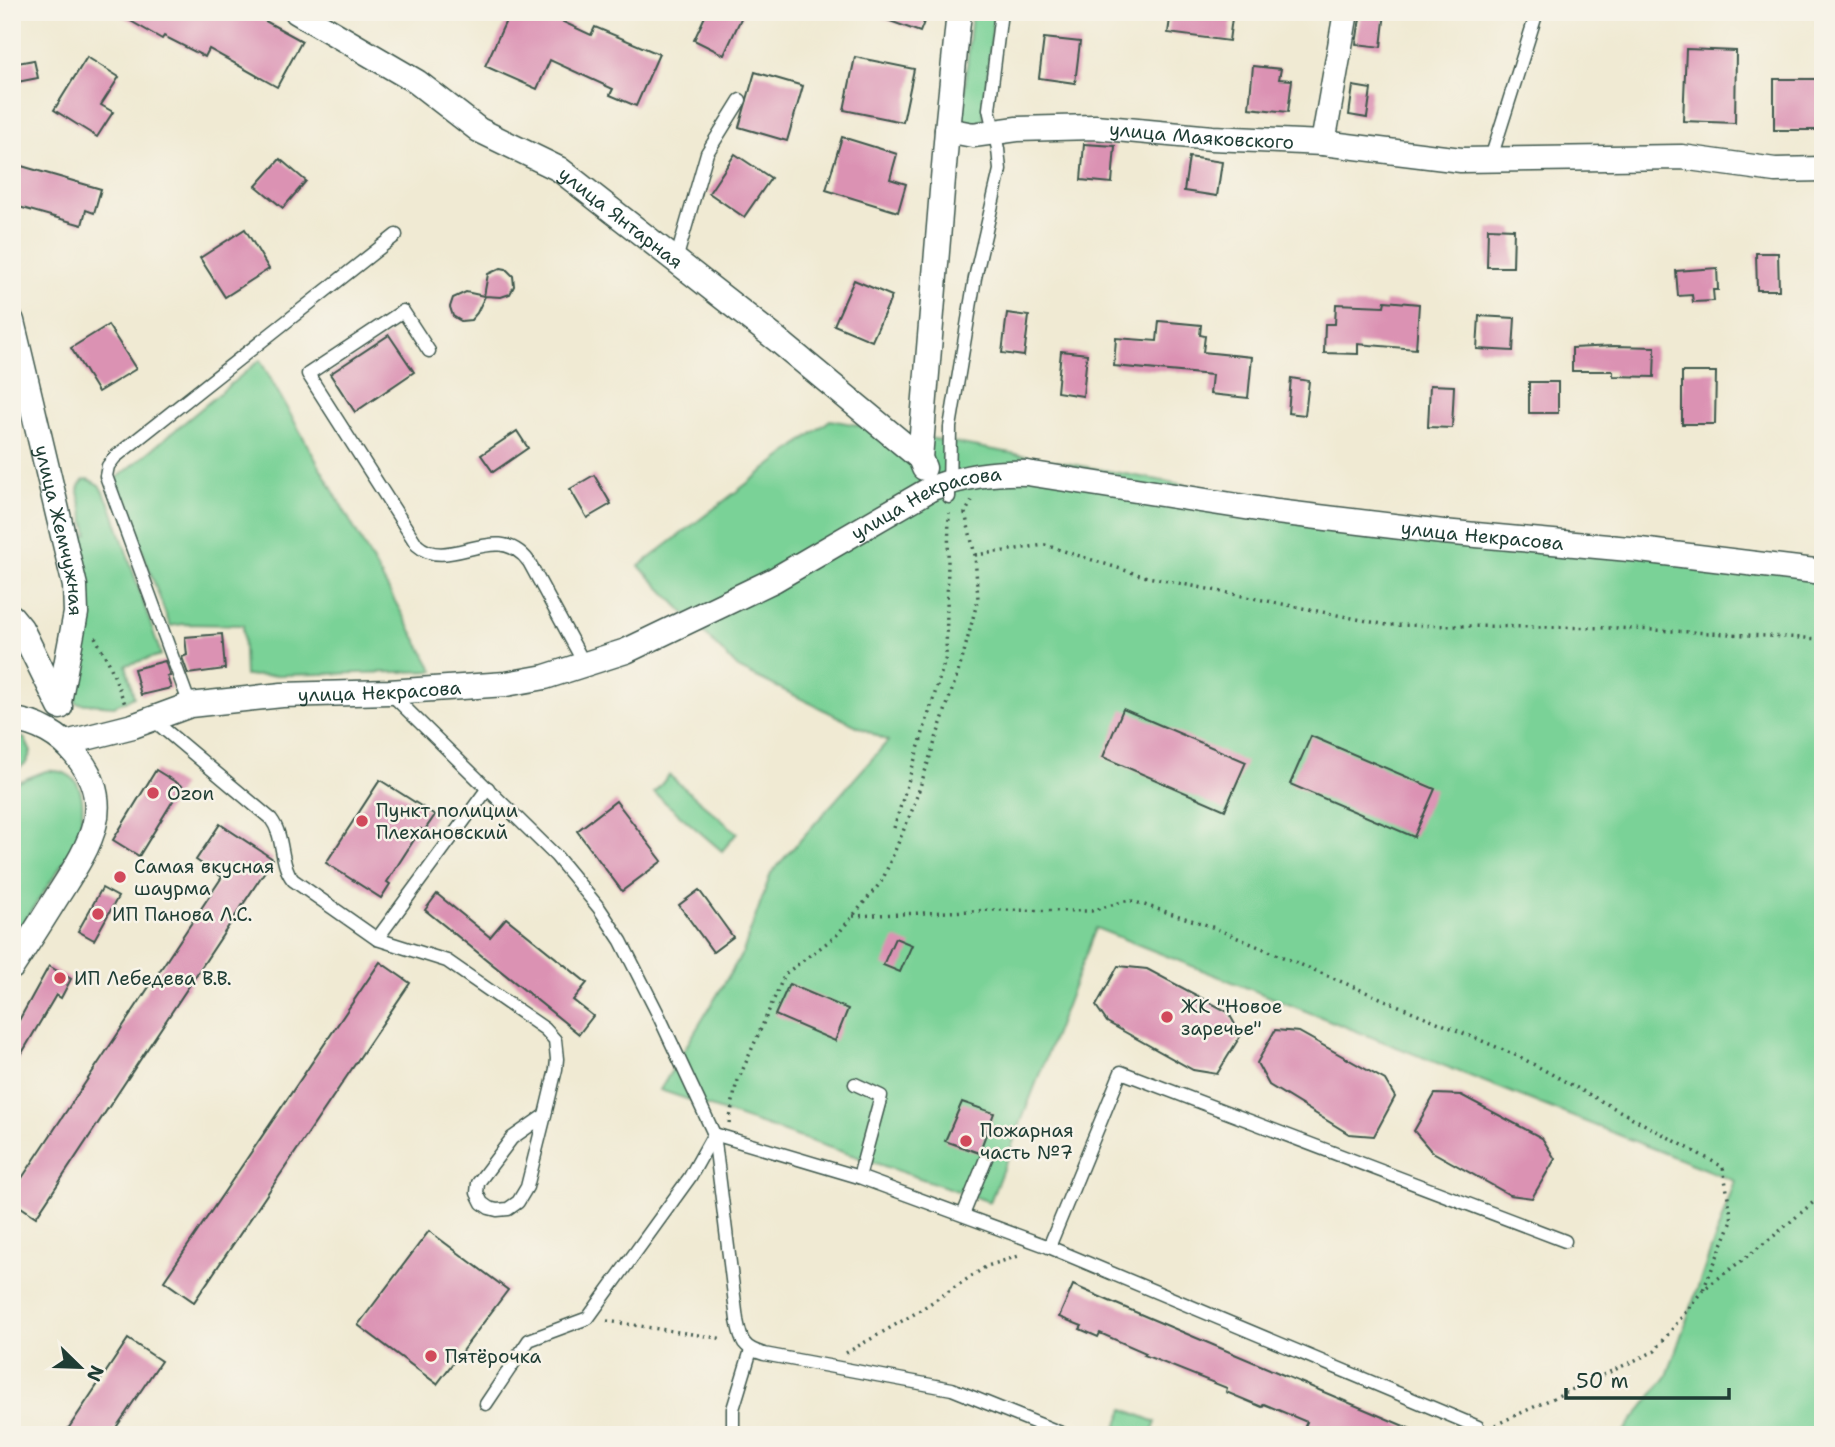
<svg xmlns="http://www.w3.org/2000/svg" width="1835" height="1447" font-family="'Shantell Sans',sans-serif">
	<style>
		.green { fill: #7ad297; stroke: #4c8866; stroke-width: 2 }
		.building { fill: #db92b3 }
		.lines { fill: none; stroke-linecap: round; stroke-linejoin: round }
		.service-casing { stroke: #3e574c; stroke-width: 15 }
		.minor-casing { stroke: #3e574c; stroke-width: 27 }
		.path { stroke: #3e574c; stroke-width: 3.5; stroke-dasharray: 2 5; stroke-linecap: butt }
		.service { stroke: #fff; stroke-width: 12 }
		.minor { stroke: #fff; stroke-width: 24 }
		.poi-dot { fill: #d1495b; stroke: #f7f3e8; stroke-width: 2.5 }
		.labels { text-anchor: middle; stroke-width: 5; stroke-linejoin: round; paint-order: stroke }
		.street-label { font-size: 19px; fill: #1f3d34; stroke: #f7f3e8 }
		.poi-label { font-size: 19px; fill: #1f3d34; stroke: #f7f3e8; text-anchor: start }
	</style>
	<rect width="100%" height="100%" fill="#f7f3e8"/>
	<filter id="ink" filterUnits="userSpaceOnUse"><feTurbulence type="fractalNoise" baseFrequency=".0143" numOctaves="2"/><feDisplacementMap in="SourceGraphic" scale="14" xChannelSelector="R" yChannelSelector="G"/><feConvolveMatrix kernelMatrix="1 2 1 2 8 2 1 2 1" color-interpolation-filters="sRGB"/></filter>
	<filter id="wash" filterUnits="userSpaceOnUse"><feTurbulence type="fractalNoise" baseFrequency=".00686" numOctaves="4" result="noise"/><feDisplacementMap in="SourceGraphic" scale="28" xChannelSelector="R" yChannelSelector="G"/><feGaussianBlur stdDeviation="1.57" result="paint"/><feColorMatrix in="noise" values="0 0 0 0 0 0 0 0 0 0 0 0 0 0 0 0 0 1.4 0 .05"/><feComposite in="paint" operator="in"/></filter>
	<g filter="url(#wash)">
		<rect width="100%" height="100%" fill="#f0ead3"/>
		<g class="green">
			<path d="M972,12h22l-11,109 -14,3 -7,-5z"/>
			<path d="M260,360l174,311 -189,5 -2,-51 -60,-1 -13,2 -54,-147z"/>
			<path d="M830,420l613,112 380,33v870h-202l46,-59 68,-195 -639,-253 -106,274 -330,-112 83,-138 28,-79 117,-132 -150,-73 -99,-102z"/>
			<path d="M88,479l11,6 12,21 50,149 -35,10 8,32 -20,9 -38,-3 -2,-15 12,-68 -10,-83 12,-3 -10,-42 1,-6 5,-6z"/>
			<path d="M12,733l13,6 6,13 -5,11 -14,10z"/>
			<path d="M46,771c46,-3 39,45 29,74l-63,95v-156z"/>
			<path d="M669,775l68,58 -15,18 -68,-58z"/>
			<path d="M1124,1409l32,13 -5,13h-38z"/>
		</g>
		<g id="blocks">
			<g class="building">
				<path d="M115,12h134l53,29 -25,46 -68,-38 -4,8 -41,-21 -2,3z"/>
				<path d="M510,12h32l49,23 4,-8 64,27 -23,52 -26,-11 3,-6 -63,-29 -13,29 -52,-23z"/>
				<path d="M707,12h37l-20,43 -30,-15z"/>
				<path d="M871,12h57l-8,20 -49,-18z"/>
				<path d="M1171,12h36v2l25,4 -3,23 -61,-8z"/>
				<path d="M1361,12h24l-4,35 -25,-3z"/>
				<path d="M1044,38l36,4 -5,41 -36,-5z"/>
				<path d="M1686,49l50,2 -1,72 -52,-2z"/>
				<path d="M87,57l32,20 -18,28 12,7 -16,25 -43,-27z"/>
				<path d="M855,57l59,12 -11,53 -59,-12z"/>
				<path d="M34,60l4,18 -26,5v-19z"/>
				<path d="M1253,66l28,3 -2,10 13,1 -4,32 -39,-4z"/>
				<path d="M755,72l48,14 -16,55 -48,-14z"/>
				<path d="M1774,79h48l1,51h-49z"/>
				<path d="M1353,86l18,3 -4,29 -18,-3z"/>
				<path d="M842,137l55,17 -7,25 16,5 -8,28 -72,-22z"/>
				<path d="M1084,144l31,2 -3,37 -31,-3z"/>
				<path d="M735,154l36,24 -27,39 -35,-24z"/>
				<path d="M1189,157l33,5 -5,34 -33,-5z"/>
				<path d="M280,159l26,22 -23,27 -27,-22z"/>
				<path d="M18,165l83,24 -7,24 -8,-3 -4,15 -70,-20v-20z"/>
				<path d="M1488,228l26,1 -1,38h-26z"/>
				<path d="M245,229l24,40 -44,28 -25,-39z"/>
				<path d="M1756,253h22l1,37h-22z"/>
				<path d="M501,268l5,1 7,7 1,10 -4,8 -9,3 -16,-1 -8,17 -6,7 -10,1 -8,-5 -3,-9 3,-9 13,-6 18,4 4,-22z"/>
				<path d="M1717,268l1,22h-5l1,11 -21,1 -1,-7 -14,1 -2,-25z"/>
				<path d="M854,280l38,16 -20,45 -38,-16z"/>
				<path d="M1385,301l34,3 -3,45 -58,-5v10l-34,-1 1,-29h10l1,-20 48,2z"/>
				<path d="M1007,313l22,3 -5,40 -22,-3z"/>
				<path d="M1479,316l36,2 -2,33 -36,-2z"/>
				<path d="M1159,321l42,4 -1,10 5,1 -2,16 49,5 -4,41 -38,-4 2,-19 -98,-9 2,-28 41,3z"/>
				<path d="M108,325l28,44 -38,23 -27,-44z"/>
				<path d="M389,335l25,37 -59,40 -25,-38z"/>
				<path d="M1614,346l41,1 -1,30 -41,-1v-5h-41v-23z"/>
				<path d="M1061,351l26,3 -4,42 -26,-4z"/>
				<path d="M1682,372h34l-1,52h-33z"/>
				<path d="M1291,378l18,3 -4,34 -17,-2z"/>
				<rect x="1529" y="382" width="29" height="31"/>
				<path d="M1430,385l24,1 -2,42 -24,-1z"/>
				<path d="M517,431l11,17 -35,24 -12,-17z"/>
				<path d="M594,475l17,29 -24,14 -17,-29z"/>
				<path d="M222,634l3,35 -37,5 -6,-17 5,-2 -2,-18z"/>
				<path d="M165,661l5,15h-3l4,12 -30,7 -7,-26z"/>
				<path d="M1123,709l123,53 -21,48 -122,-53z"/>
				<path d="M1311,736l124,53 -21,48 -124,-53z"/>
				<path d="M156,770l26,16 -43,70 -26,-16z"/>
				<path d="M380,780l55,35 -11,16 -3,-2 -34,53 3,2 -9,14 -55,-35z"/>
				<path d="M616,801l46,60 -40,30 -45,-60z"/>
				<path d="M220,824l53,35 -237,358 -24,-16v-8l210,-316 -26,-17z"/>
				<path d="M102,888l16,9 -24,43 -16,-9z"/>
				<path d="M699,890l34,47 -20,15 -34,-47z"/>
				<path d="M437,894l53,43 16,-19 81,65 -14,17 20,16 -14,18 -154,-124z"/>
				<path d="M895,938l17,7 -12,27 -17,-7z"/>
				<path d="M380,962l30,21 -216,319 -30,-21z"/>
				<path d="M49,966l22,13 -10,19 -5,-3 -44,75v-37z"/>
				<path d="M1118,966l29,3 81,43 13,23 -24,39 -24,-4 -86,-48 -11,-16z"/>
				<path d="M789,984l59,25 -13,32 -60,-26z"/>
				<path d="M1275,1030l24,2 86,48 10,17 -21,39 -25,-2 -80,-49 -12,-22z"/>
				<path d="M1435,1094l26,1 81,43 13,21 -23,39 -22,-3 -79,-44 -17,-20z"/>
				<path d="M962,1102l32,11 -15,40 -34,-12z"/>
				<path d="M429,1231l79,59 -71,94 -79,-59z"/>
				<path d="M1073,1285l41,18 311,132h-99l-21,-9 2,-4 -43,-18 -2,3 -36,-15 1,-4 -83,-33 2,-2 -46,-20 -2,4 -18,-8 2,-3 -23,-9z"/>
				<path d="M128,1339l33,22 -50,74h-47z"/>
			</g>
		</g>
	</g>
	<g filter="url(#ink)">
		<use href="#blocks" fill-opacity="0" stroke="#3e574c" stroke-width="2"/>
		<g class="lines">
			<defs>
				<g id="service">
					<path d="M1491,158l46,-146"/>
					<path d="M676,260l31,-107 33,-53"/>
					<path d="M429,351l-26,-40 -95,63 109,171c32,29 80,-27 112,17l56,103"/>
					<path d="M949,497l1,-70 25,-149 25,-108 -2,-21 -9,-40 12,-97"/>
					<path d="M389,692l167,164 43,52 22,33 37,73 56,120 23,186c4,20 5,28 27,34l188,35 114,46"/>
					<path d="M190,705l-84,-229 2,-10 7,-9 281,-222"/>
					<path d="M152,719l119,100c14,18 8,44 22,61l84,59"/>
					<path d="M488,788l-111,151 70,22 98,68 10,11 2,19 -1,10 -11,46 -18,72 -9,15 -10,7 -11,1 -8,-2 -7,-5 -5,-10 1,-10 34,-45 33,-23"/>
					<path d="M855,1084l26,12 -22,81"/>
					<path d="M714,1134l145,43 190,70 422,177 7,3 4,8"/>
					<path d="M963,1215l24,-59"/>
					<path d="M1049,1247l72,-175 444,169"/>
					<path d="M486,1404l43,-64 59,-22 102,-141 24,-43"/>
					<path d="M733,1435v-26l18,-59"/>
				</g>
				<g id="minor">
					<path id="s1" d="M297,12l120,70 62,48 80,39 221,173 140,116"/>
					<path id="s2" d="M947,130l26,5 44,-6 78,-2 117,11 111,5 138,17 221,-3 93,13 48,-1"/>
					<path d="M1323,143l23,-131"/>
					<path id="s3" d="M12,321l63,265 1,27 -17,89"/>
					<path d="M924,468l-4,-10 27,-328 12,-118"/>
					<path d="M12,617l9,11 39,79"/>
					<path d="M12,720c25,2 49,16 64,35 42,51 12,93 -18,140 -15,24 -30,48 -46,72"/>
					<path id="s4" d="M66,743l67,-17 57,-21 92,-10 107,-3 117,-8 39,-7 81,-26 148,-71 158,-92c33,-12 61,-16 95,-15l250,39 166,20 197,18 183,22"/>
				</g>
			</defs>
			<use href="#service" class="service-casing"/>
			<use href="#minor" class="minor-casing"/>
			<g class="path">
				<path d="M975,555l70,-10 98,31 244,49 229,3 207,11"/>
				<path d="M95,637l14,26 16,41"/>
				<path d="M894,828l52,-171 3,-144"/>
				<path d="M853,916l141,-6 97,1 38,-11 78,25 313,132 203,110 9,54 -29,69"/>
				<path d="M729,1123l7,-38 49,-111 51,-38 46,-55 31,-73 49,-148 16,-61 -3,-44 -10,-42 8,-14"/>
				<path d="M607,1321l117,18"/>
				<path d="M846,1353l65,-37 76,-50 35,-11"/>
				<path d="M1495,1425l160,-74 48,-61 72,-55 48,-41"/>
			</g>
			<use href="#service" class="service"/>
			<use href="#minor" class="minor"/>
		</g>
	</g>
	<g class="poi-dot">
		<circle cx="153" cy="793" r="7"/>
		<circle cx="362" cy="821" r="7"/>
		<circle cx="120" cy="877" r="7"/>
		<circle cx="98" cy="914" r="7"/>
		<circle cx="60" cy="978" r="7"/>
		<circle cx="1167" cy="1017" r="7"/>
		<circle cx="966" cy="1141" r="7"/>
		<circle cx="431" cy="1356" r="7"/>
	</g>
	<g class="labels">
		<g class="street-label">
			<text dy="7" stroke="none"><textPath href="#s2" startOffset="256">улица Маяковского</textPath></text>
			<text dy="7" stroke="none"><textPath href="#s1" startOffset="385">улица Янтарная</textPath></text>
			<text dy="7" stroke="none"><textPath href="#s4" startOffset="908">улица Некрасова</textPath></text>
			<text dy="7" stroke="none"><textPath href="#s3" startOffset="215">улица Жемчужная</textPath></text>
			<text dy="7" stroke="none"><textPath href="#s4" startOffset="1475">улица Некрасова</textPath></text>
			<text dy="7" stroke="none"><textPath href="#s4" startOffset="320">улица Некрасова</textPath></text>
		</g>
		<g class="poi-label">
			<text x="167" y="800">Ozon</text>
			<text x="376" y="817">Пункт полиции<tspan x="376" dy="22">Плехановский</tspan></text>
			<text x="134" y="873">Самая вкусная<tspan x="134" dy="22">шаурма</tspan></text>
			<text x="112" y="921">ИП Панова Л.С.</text>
			<text x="74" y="985">ИП Лебедева В.В.</text>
			<text x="1181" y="1013">ЖК "Новое<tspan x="1181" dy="22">заречье"</tspan></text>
			<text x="980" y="1137">Пожарная<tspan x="980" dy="22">часть №7</tspan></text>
			<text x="445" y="1363">Пятёрочка</text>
		</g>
	</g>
	<rect width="1835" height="1447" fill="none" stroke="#f7f3e8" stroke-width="42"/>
	<g transform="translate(80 1367) rotate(113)" stroke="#f7f3e8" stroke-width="5" paint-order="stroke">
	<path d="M0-5L12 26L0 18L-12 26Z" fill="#1f3d34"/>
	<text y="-10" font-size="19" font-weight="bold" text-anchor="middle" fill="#1f3d34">N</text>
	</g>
	<path d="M1566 1388v10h163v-10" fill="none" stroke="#1f3d34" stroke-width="3.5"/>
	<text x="1576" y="1388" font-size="21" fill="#1f3d34" stroke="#f7f3e8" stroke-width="5" paint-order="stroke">50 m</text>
</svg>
